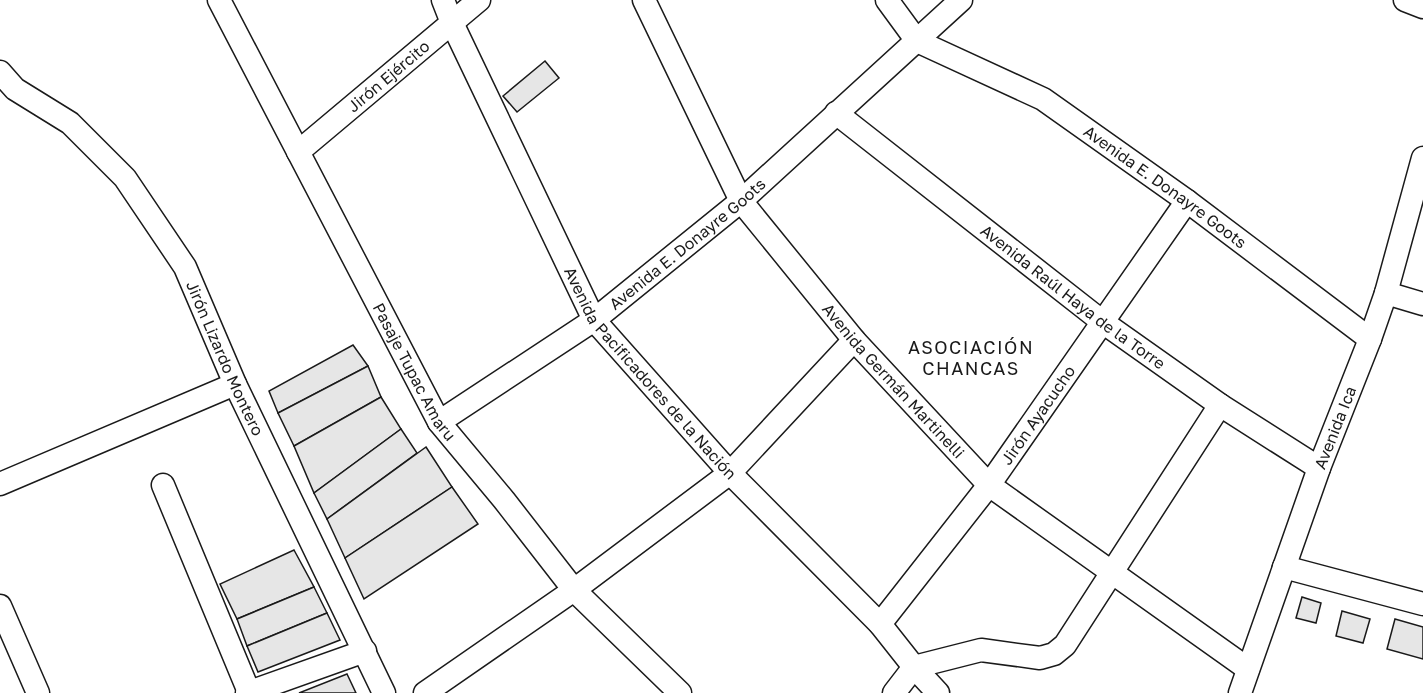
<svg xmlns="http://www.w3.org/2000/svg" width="1423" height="693" font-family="'Golos Text',sans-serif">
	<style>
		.building { fill: #e6e6e6; stroke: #1a1a1a; stroke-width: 1.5 }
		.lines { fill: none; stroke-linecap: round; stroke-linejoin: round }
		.minor-casing { stroke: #1a1a1a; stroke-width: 25 }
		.minor { stroke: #fff; stroke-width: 22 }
		.labels { text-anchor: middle; stroke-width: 4.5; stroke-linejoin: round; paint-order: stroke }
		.street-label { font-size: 16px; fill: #1a1a1a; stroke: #fff }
		.neighbourhood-label { font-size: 18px; letter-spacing: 1.5px; fill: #1a1a1a; stroke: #fff }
	</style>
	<rect width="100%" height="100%" fill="#fff"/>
	<g class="building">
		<path d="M545,61l14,17 -42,34 -14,-16z"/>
		<path d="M353,345l15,21 -90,47 -9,-22z"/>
		<path d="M368,366l13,31 -87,49 -16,-33z"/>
		<path d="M381,397l20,32 -87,64 -20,-47z"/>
		<path d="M401,429l16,24 -90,66 -13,-26z"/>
		<path d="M426,447l26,40 -107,71 -18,-39z"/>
		<path d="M452,487l26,37 -114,75 -19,-41z"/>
		<path d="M294,550l20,37 -77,32 -17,-35z"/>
		<path d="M314,587l13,26 -80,33 -10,-27z"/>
		<path d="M1302,597l19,6 -5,20 -20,-5z"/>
		<path d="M1342,611l28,8 -7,24 -27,-7z"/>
		<path d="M327,613l13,27 -82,32 -11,-26z"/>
		<path d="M1395,619l28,8v32l-36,-10z"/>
		<path d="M347,674l9,19h-57z"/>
	</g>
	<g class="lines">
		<defs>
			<g id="minor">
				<path id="s1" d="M219,0l220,422 65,78 70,90 106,103"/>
				<path id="s2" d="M443,0l9,23 142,297 136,153 150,151 34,43 24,26"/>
				<path id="s3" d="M644,0l97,201 113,139 135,145 259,184"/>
				<path id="s4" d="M887,0l30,41 126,58 144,102 183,138"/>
				<path d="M1405,0l18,7"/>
				<path id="s5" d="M0,72l15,17 55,34 55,55 60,89 50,117 149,309"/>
				<path id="s6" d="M836,113l268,210 116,82 99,63"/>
				<path id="s7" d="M298,152l181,-152"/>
				<path d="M1386,293l37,11"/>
				<path id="s8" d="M439,422l155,-102 147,-119 220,-201"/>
				<path d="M0,484l235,-100"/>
				<path d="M163,485l86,207"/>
				<path d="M1284,567l139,37"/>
				<path d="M0,606l38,87"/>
				<path id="s9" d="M880,624l109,-139 198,-284"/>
				<path d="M247,693l118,-42"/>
				<path d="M425,693l149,-103 156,-117 124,-133"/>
				<path d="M894,693l20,-26 67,-17 59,8 14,-4 11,-9 155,-240"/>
				<path id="s10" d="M1240,693l79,-225 51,-129 16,-46 37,-135"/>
			</g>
		</defs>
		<use href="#minor" class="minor-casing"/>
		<use href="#minor" class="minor"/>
	</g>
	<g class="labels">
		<g class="street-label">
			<text dy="6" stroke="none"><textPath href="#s7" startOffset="118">Jirón Ejército</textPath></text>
			<text dy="6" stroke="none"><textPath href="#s4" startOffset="340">Avenida E. Donayre Goots</textPath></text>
			<text dy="6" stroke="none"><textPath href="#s8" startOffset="306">Avenida E. Donayre Goots</textPath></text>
			<text dy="6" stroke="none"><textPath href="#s6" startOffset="300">Avenida Raúl Haya de la Torre</textPath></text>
			<text dy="6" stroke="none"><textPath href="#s5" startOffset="372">Jirón Lizardo Montero</textPath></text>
			<text dy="6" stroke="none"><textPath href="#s1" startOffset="420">Pasaje Tupac Amaru</textPath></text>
			<text dy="6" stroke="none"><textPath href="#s2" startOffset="430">Avenida Pacificadores de la Nación</textPath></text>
			<text dy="6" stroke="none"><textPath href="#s3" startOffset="459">Avenida Germán Martinelli</textPath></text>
			<text dy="6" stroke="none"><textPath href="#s9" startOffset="262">Jirón Ayacucho</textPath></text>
			<text dy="6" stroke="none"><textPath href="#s10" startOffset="282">Avenida Ica</textPath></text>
		</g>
		<g class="neighbourhood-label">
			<text x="971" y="354">ASOCIACIÓN<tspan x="971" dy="21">CHANCAS</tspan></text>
		</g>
	</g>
</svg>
